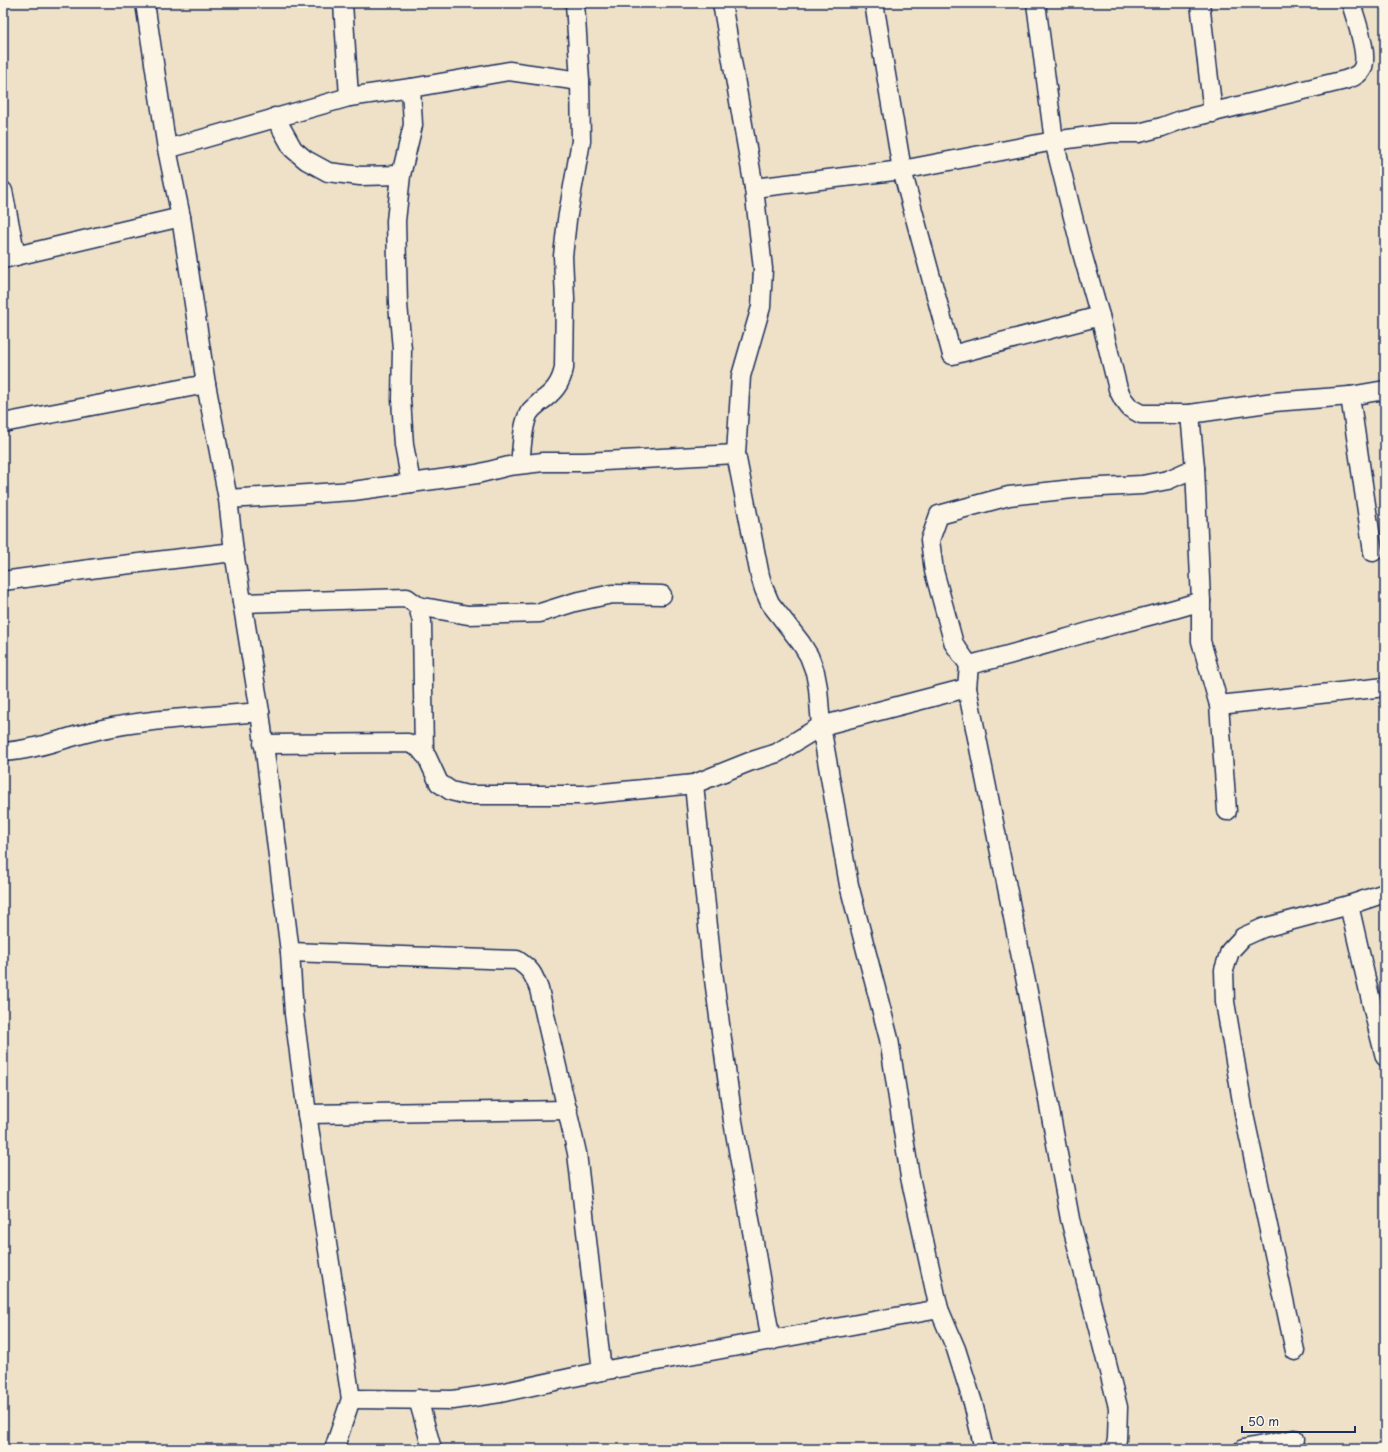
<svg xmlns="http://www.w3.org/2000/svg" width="1388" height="1452" font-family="'Playpen Sans',sans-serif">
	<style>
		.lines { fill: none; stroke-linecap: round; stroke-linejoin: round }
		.minor-casing { stroke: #1b2f5e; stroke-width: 21 }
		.minor { stroke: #fcf5e5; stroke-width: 18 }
	</style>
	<rect width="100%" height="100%" fill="#eee1c8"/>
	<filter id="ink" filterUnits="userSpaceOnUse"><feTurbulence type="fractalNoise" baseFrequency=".025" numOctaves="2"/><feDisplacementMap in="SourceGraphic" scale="8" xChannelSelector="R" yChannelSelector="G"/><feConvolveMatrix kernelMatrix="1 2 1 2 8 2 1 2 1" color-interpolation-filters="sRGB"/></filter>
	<g filter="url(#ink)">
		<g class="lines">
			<defs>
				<g id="minor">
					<path d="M145,3l22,146 14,68 25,167 22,115 6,53 26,160 30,240 4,62 13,100 44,285 -17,50"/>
					<path d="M343,3l6,94"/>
					<path d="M722,3l32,185 9,81 -2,38 -20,69 -5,78 24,122 4,13 6,14 31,40 8,13 6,16 3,16 3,38 28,159 40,154 21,138 29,132 17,40 17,54 11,46"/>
					<path d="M874,3l28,167 50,185 148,-39"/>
					<path d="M1036,3l18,138 28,112 18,63 18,73 5,10 7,9 11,6h49l84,-12 76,-6 35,-6"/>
					<path d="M1200,3l13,110"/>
					<path d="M411,88l2,37 -12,50 -5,46 2,83 4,45 -1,50 3,46 7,38"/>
					<path d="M275,117l18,32 13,11 22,12 32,4 41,-1"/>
					<path d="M167,149l182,-52 62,-9 98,-17 71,10"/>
					<path d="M754,188l148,-18 152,-29 57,-8h28l23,-6 19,-7 164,-40c6,-2 12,-4 16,-9 10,-13 -6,-53 -10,-68"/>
					<path d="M3,191l13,65"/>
					<path d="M3,259l178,-42"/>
					<path d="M1350,396l23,156"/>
					<path d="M1190,414l5,54 6,133v40l18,64 8,106"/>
					<path d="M3,423l203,-39"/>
					<path d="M520,464c2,-15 2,-38 9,-51 3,-5 7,-7 11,-11 13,-9 21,-18 24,-34l1,-69 -2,-43 4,-36 14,-79 -1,-60 -5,-78"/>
					<path d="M228,499l125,-8 124,-17 32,-8 34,-4h42l151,-8"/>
					<path d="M3,581l102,-14 129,-15"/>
					<path d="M242,603l165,-5 11,8 4,16 2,132"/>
					<path d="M418,606l50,9 72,-2 35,-11 37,-8 50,1"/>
					<path d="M969,665l-15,-21 -20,-73 -4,-31 9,-25 70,-19 73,-8 60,-3 26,-5 27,-12"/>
					<path d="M1219,705l166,-18"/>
					<path d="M263,744l145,-1 10,4 9,10 12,26 12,8 16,4h116l111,-11 55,-22 28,-9 44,-27 146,-38"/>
					<path d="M3,752c33,-2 64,-15 95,-22 53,-12 108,-13 162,-18"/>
					<path d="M694,784l17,173 22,164 38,220"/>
					<path d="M1349,905l26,113 10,39"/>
					<path d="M290,952l227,8c15,10 16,14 22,29l38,164 25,218"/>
					<path d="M307,1114l261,-4"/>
					<path d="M1295,1351l-50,-232 -20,-117 -1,-32 6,-19 13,-14 20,-9 86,-23 36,-12"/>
					<path d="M351,1399l102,1 47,-7 102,-22 337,-62"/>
					<path d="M418,1399l14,50"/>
					<path d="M1115,1449l2,-10 1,-32 -48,-188 -42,-227 -61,-304 2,-23c47,-11 94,-26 141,-39 30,-8 61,-15 91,-25"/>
					<path d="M1243,1449l52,-10"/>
				</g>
			</defs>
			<use href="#minor" class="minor-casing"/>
			<use href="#minor" class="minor"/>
		</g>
	</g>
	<rect width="1388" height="1452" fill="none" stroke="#fcf5e5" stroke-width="16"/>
	<rect x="8" y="8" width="1372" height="1436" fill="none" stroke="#1b2f5e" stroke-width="1.5" filter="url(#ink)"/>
	<path d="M1242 1426v6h113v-6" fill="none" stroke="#1b2f5e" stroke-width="2"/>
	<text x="1248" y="1426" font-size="12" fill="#1b2f5e" stroke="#fcf5e5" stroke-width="3" paint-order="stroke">50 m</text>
</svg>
